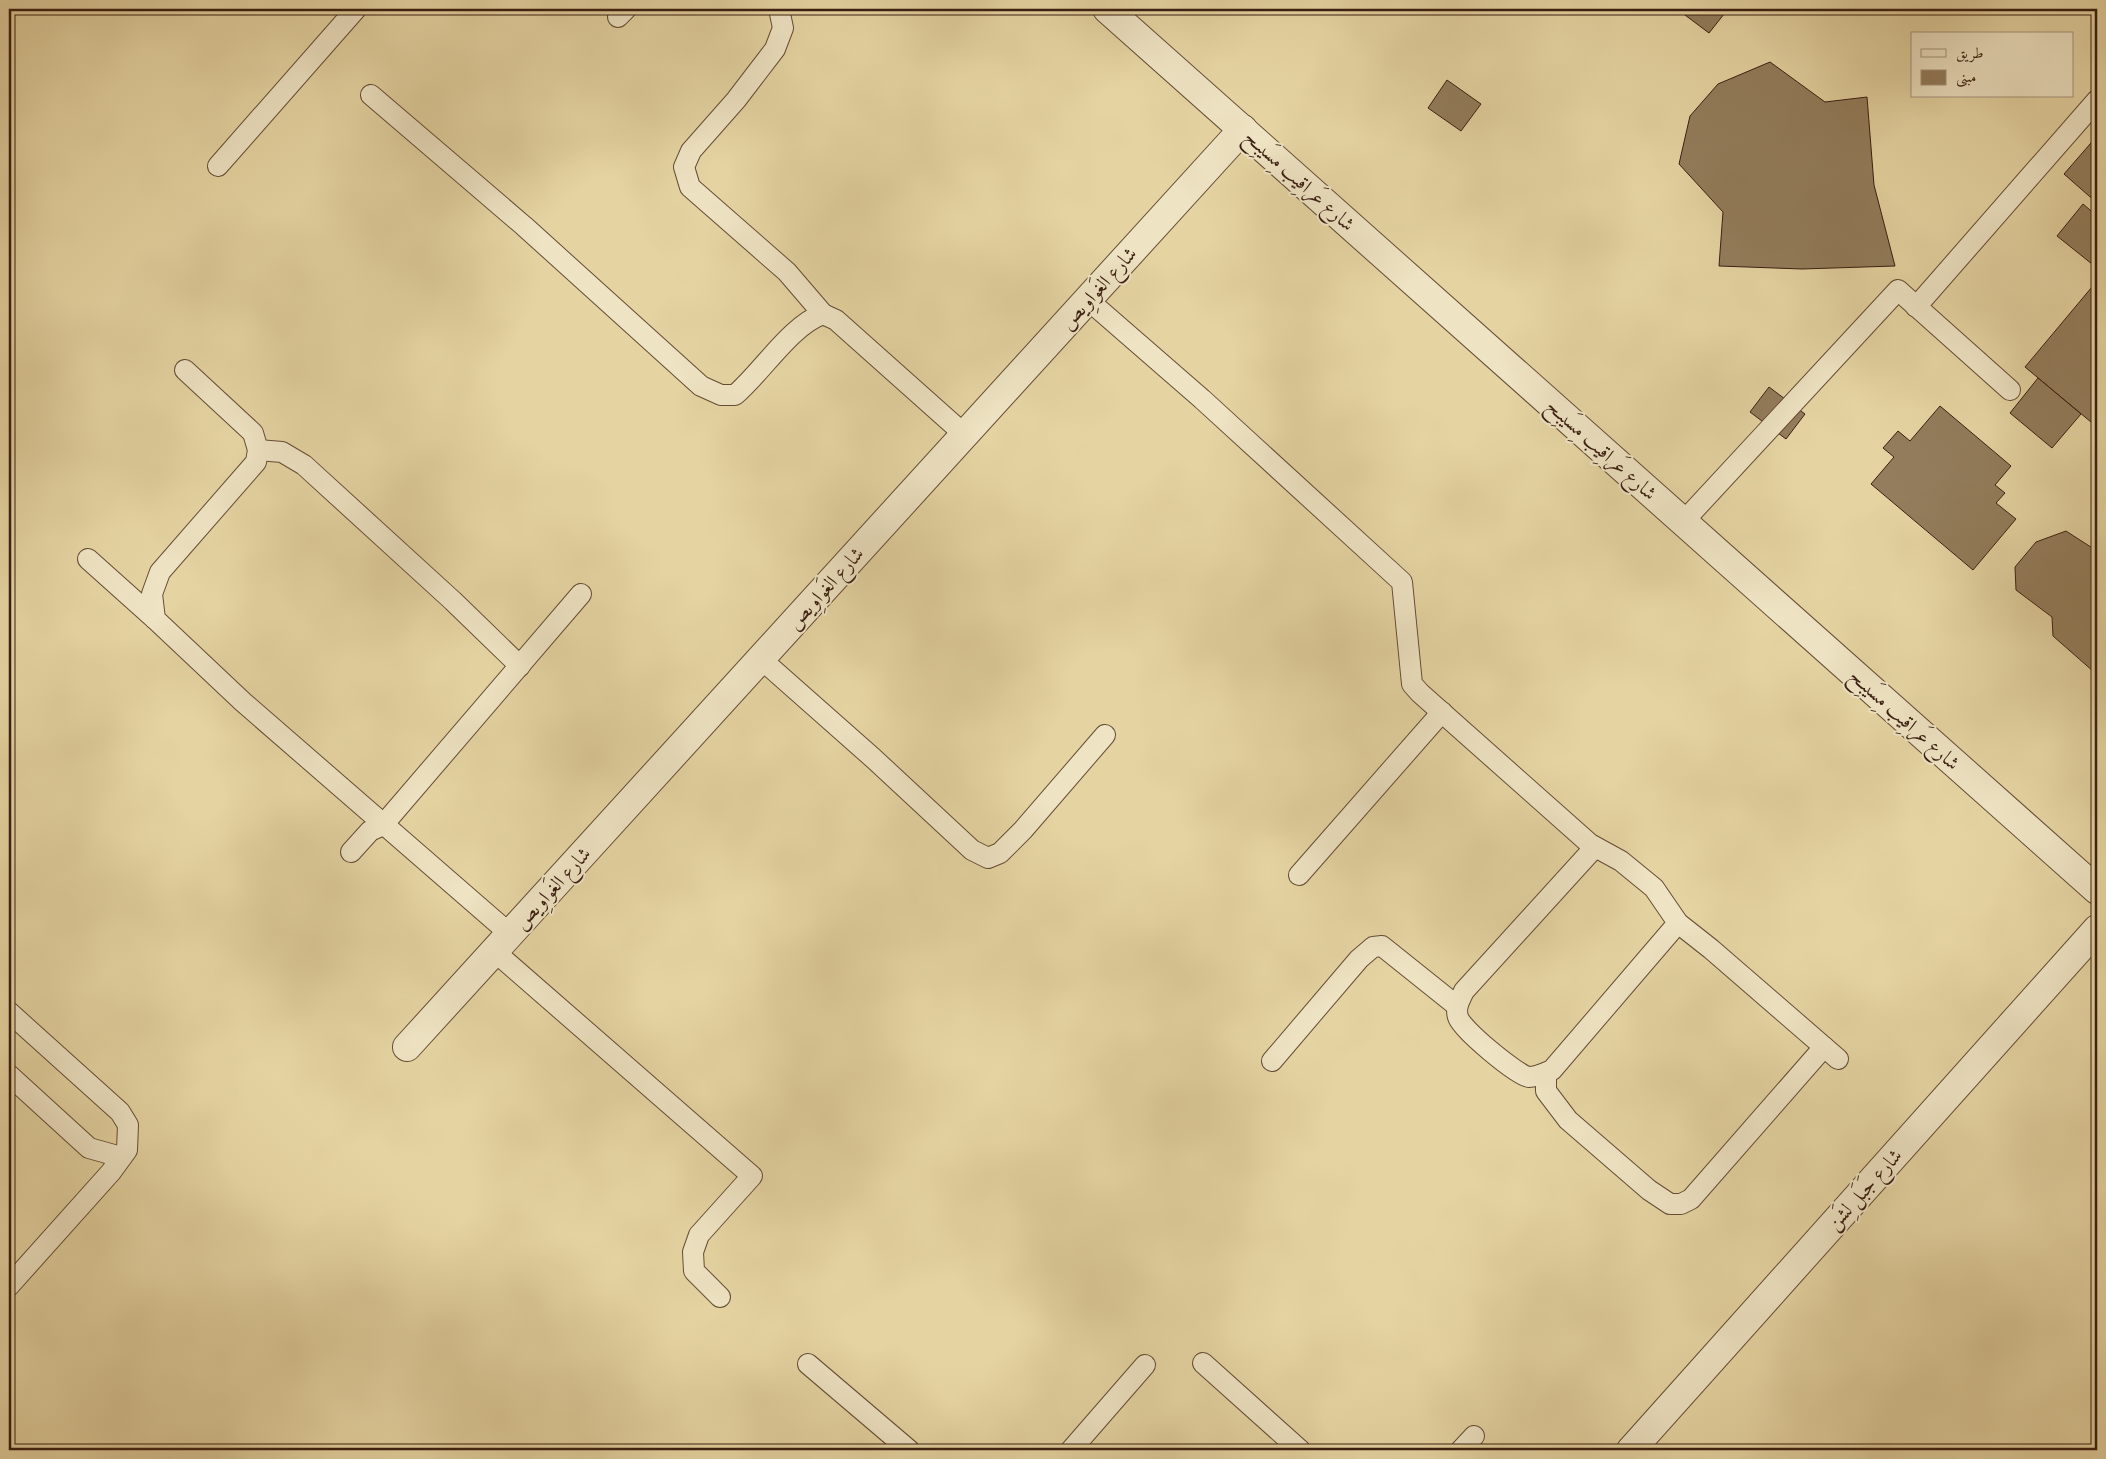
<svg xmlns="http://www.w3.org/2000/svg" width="2106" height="1459" font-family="'Sorts Mill Goudy',Amiri,serif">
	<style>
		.building { fill: #937d5c; stroke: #3a1e11 }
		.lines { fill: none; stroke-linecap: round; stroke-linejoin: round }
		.service-casing { stroke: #654c35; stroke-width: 22 }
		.minor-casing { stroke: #654c35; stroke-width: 30 }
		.service { stroke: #eee3c3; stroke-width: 20 }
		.minor { stroke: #eee3c3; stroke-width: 28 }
		.labels { text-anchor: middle; stroke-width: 4; stroke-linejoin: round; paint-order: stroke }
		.street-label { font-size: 20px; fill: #3a1e11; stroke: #eee3c3 }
	</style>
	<rect width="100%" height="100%" fill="#e5d4a2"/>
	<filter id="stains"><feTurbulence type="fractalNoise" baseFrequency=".004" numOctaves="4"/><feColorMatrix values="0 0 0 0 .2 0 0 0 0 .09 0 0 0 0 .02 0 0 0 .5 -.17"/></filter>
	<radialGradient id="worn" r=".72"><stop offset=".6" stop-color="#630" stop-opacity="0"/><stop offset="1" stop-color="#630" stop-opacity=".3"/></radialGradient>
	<g class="building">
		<path d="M1677,9h51l-19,24z"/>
		<path d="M1770,62l55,40 42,-5 7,88 21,81 -93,3 -83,-3 4,-54 -44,-48 11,-48 28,-32z"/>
		<path d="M1447,80l34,24 -20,27 -33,-23z"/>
		<path d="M2097,136v67l-33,-29z"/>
		<path d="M2083,204l14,12v52l-40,-32z"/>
		<path d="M2097,281v146l-72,-60z"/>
		<path d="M2038,378l43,36 -29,34 -42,-35z"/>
		<path d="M1769,387l36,27 -19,25 -36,-27z"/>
		<path d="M1940,406l71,60 -16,19 10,8 -9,10 20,16 -43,51 -102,-86 23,-27 -11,-9 15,-17 12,10z"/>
		<path d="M2066,531l31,20v121h-3l-41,-36 -1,-19 -36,-27 -1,-23 21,-25z"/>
	</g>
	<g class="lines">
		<defs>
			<g id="service">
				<path d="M779,9l4,19 -8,21 -39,51 -45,51 -7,16 6,20 97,85 36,42"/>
				<path d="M618,17l8,-8"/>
				<path d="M371,95l153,131 177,160 20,9h14c27,-23 56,-70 88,-81l13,6 129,115"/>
				<path d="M218,166l138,-157"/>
				<path d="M1087,299l115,100 200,183 10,102 8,9 170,151 31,17 33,27 24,35 33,26 127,110"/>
				<path d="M1916,307l181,-207"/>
				<path d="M185,370l68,63 5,17 -2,12 -96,110 -8,22 3,25 88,83 267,232"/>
				<path d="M258,450l24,2 22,13 149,136 67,65"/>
				<path d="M1683,522l215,-232 112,100"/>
				<path d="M88,559l67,60"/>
				<path d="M761,659l112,99 99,92 16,8 12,-5 23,-23 82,-95"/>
				<path d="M1595,847l-131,144c-4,9 -9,16 -6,26 2,11 60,59 71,60 8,0 16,-4 23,-7l126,-147"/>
				<path d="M351,852l19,-21 13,-6 198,-231"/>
				<path d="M1299,875l143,-163"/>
				<path d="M494,951l258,225 -53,59 -6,17 1,19 26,26"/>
				<path d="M9,1012l111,100 8,13 -1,25 -16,22 -102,114"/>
				<path d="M1272,1061l87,-102 14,-12 9,-1 75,60"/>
				<path d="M1546,1073v18l22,29 81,70 21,14h11l10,-5 133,-152"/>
				<path d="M9,1075l80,73 32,9"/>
				<path d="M1203,1363l97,87"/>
				<path d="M808,1364l101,86"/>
				<path d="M1071,1450l74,-85"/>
				<path d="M1461,1450l13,-14"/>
			</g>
			<g id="minor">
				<path d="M1107,9l990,881"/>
				<path d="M407,1047l836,-918"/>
				<path d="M1631,1450l466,-521"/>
			</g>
		</defs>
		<use href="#service" class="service-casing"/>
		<use href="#minor" class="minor-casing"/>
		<use href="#service" class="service"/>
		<use href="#minor" class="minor"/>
	</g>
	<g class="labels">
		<g class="street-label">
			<text transform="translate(1300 180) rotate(42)" y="7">شارع عَراقِيب مِسَيبِح</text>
			<text transform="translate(1098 288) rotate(-48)" y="7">شارع الغَواوِيص</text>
			<text transform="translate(1602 449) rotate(42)" y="7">شارع عَراقِيب مِسَيبِح</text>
			<text transform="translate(825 588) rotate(-48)" y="7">شارع الغَواوِيص</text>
			<text transform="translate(1905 719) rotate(42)" y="7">شارع عَراقِيب مِسَيبِح</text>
			<text transform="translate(552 888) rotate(-48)" y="7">شارع الغَواوِيص</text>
			<text transform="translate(1864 1189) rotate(-48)" y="7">شارع جَبَل لِشَن</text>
		</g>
	</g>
	<rect width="2106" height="1459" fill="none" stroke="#e5d4a2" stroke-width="30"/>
	<rect x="10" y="10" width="2086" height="1439" fill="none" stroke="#3a1e11" stroke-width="2.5"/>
	<rect x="15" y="15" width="2076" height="1429" fill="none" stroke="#3a1e11"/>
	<rect x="1911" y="32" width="162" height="65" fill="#eee3c3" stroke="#a6947c"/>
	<rect x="1921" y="49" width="25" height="8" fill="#eee3c3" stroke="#a6947c"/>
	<text x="1956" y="58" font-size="15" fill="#3a1e11">طريق</text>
	<rect x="1921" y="70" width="25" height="15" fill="#937d5c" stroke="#a6947c"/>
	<text x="1956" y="82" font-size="15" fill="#3a1e11">مبنى</text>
	<rect width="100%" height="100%" filter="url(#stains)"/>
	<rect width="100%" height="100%" fill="url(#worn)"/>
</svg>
